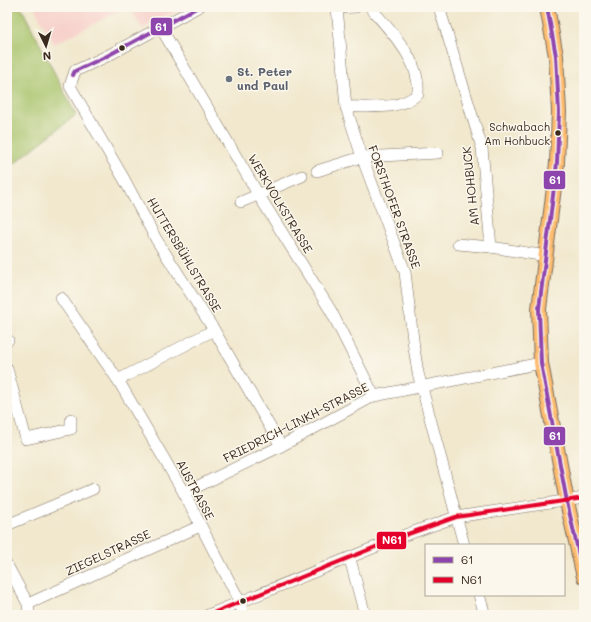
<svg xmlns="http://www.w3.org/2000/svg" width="591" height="622" font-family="Mali,sans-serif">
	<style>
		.built { fill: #f7d0ca }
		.green { fill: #a8c36a; stroke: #727644 }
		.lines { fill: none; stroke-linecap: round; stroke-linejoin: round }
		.minor-casing { stroke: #7b6c5c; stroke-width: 12 }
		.major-casing { stroke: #7b6c5c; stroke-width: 16 }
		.minor { stroke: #fff; stroke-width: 11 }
		.major { stroke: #fdbc6f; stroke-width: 14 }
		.bus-1-casing { stroke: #fbf7ec; stroke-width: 7 }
		.bus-2-casing { stroke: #fbf7ec; stroke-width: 7 }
		.bus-1 { stroke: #8e44ad; stroke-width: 4 }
		.bus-2 { stroke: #e4002b; stroke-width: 4 }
		.bus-dot { fill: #3b2a1e; stroke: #fbf7ec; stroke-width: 1.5 }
		.worship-dot { fill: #6b7280; stroke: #fbf7ec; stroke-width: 1.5 }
		.labels { text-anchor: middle; stroke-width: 3; stroke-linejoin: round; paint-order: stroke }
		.bus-label { font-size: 11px; fill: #3b2a1e; stroke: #fbf7ec; text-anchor: end }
		.worship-label { font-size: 12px; font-weight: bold; fill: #5b616d; stroke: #fbf7ec; text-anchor: start }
		.street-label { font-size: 12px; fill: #3b2a1e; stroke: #fbf7ec }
		.line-badge { stroke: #fbf7ec; stroke-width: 1.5 }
		.badge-label { font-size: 11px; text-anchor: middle; font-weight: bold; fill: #fff }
	</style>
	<rect width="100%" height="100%" fill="#fbf7ec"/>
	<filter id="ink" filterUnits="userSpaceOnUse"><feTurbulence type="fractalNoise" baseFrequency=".025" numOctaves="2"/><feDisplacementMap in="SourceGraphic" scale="8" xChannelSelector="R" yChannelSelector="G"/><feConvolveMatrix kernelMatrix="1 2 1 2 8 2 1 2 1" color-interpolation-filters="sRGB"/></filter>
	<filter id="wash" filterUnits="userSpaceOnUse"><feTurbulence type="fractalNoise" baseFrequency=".012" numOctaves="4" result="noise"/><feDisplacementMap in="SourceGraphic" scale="16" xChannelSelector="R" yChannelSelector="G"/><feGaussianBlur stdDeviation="0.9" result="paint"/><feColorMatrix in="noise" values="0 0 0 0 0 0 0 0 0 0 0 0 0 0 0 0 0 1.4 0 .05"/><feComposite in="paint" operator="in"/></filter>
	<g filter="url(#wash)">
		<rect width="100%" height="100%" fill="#f1e8ce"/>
		<g class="built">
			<path d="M34,7h93l-73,37z"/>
			<path d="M130,7h44l2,4 -34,18z"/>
		</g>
		<path class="green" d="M7,7h14l55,108 -69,54z"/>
	</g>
	<g filter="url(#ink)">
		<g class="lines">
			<defs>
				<g id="minor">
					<path d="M198,7l-91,49 -32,15 -5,15 54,93 32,60 58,91 67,116"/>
					<path d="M337,7l9,100 16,50 43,115 9,76 4,25 46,172"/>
					<path d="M439,7l43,141 9,99 55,9"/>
					<path d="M337,8l19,-1"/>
					<path d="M161,28l97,166 73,117 43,85"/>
					<path d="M346,107c25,-1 52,4 72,-13 3,-34 -28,-63 -48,-87"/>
					<path d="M317,171l45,-14 76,-4"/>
					<path d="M241,202l61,-26"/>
					<path d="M458,244l33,3"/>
					<path d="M61,298l57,82 66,113 56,109 3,13"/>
					<path d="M7,341l1,-1"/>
					<path d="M7,369l19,70 45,-10v-10"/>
					<path d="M118,380l96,-50"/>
					<path d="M184,493l97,-47 93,-50 167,-33"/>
					<path d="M7,525l86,-36"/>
					<path d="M350,559l15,56"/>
					<path d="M7,565l21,39 1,11"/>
					<path d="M479,595l6,20"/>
					<path d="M28,604l172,-78"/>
					<path d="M208,615l197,-80 51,-18 128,-19"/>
				</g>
				<path id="major" d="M547,7l9,49 3,56 -2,51 -18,146 2,54 26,139 17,75"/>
			</defs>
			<use href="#minor" class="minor-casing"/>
			<use href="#major" class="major-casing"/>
			<use href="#minor" class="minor"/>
			<use href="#major" class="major"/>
			<defs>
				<g id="bus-1">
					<path d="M547,7l9,49 3,56 -2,51 -18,146 2,54 26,139 17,75"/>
					<path d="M73,75l2,-4 32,-15 91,-49"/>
				</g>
				<path id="bus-2" d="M208,615l197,-80 51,-18 128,-19"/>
			</defs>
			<use href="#bus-1" class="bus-1-casing"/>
			<use href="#bus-2" class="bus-2-casing"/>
			<use href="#bus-1" class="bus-1"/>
			<use href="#bus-2" class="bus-2"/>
		</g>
	</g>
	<g class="bus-dot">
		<circle cx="122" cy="48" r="3.5"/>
		<circle cx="558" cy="133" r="3.5"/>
		<circle cx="243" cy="601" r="3.5"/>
	</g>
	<circle class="worship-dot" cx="229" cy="79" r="4"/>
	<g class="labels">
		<g class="bus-label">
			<text x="550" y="131">Schwabach<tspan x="550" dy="14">Am Hohbuck</tspan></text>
		</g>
		<g class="worship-label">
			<text x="237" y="76">St. Peter<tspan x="237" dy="14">und Paul</tspan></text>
		</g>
		<g class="street-label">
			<text transform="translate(471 186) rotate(-96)" y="4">AM HOHBUCK</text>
			<text transform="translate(280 204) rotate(59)" y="4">WERKVOLKSTRASSE</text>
			<text transform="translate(394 207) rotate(70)" y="4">FORSTHOFER STRASSE</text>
			<text transform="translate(184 255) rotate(59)" y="4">HUTTERSBÜHLSTRASSE</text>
			<text transform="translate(296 423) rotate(-27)" y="4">FRIEDRICH-LINKH-STRASSE</text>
			<text transform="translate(195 490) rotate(62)" y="4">AUSTRASSE</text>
			<text transform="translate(108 553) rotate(-25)" y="4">ZIEGELSTRASSE</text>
		</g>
	</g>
	<g class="line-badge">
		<rect x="150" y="17" width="23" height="19" rx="4" fill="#8e44ad"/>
		<rect x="543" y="170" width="23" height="20" rx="4" fill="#8e44ad"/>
		<rect x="543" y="426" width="23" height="20" rx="4" fill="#8e44ad"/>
		<rect x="376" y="531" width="31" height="19" rx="4" fill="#e4002b"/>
	</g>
	<g class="badge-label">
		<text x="161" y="31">61</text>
		<text x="555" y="184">61</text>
		<text x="555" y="440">61</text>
		<text x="392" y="544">N61</text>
	</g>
	<rect width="591" height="622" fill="none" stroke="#fbf7ec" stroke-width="24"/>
	<rect x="425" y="544" width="140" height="52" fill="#fbf7ec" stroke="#aea59a"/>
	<rect x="433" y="557" width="20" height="6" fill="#8e44ad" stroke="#aea59a"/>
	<text x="461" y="564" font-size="12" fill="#3b2a1e">61</text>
	<rect x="433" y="577" width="20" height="6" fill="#e4002b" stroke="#aea59a"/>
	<text x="461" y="584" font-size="12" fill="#3b2a1e">N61</text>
	<g transform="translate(46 46) rotate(175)" stroke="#fbf7ec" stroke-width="3" paint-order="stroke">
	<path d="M0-3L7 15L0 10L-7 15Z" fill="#3b2a1e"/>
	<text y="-6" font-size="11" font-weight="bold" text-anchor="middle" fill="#3b2a1e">N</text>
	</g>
</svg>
